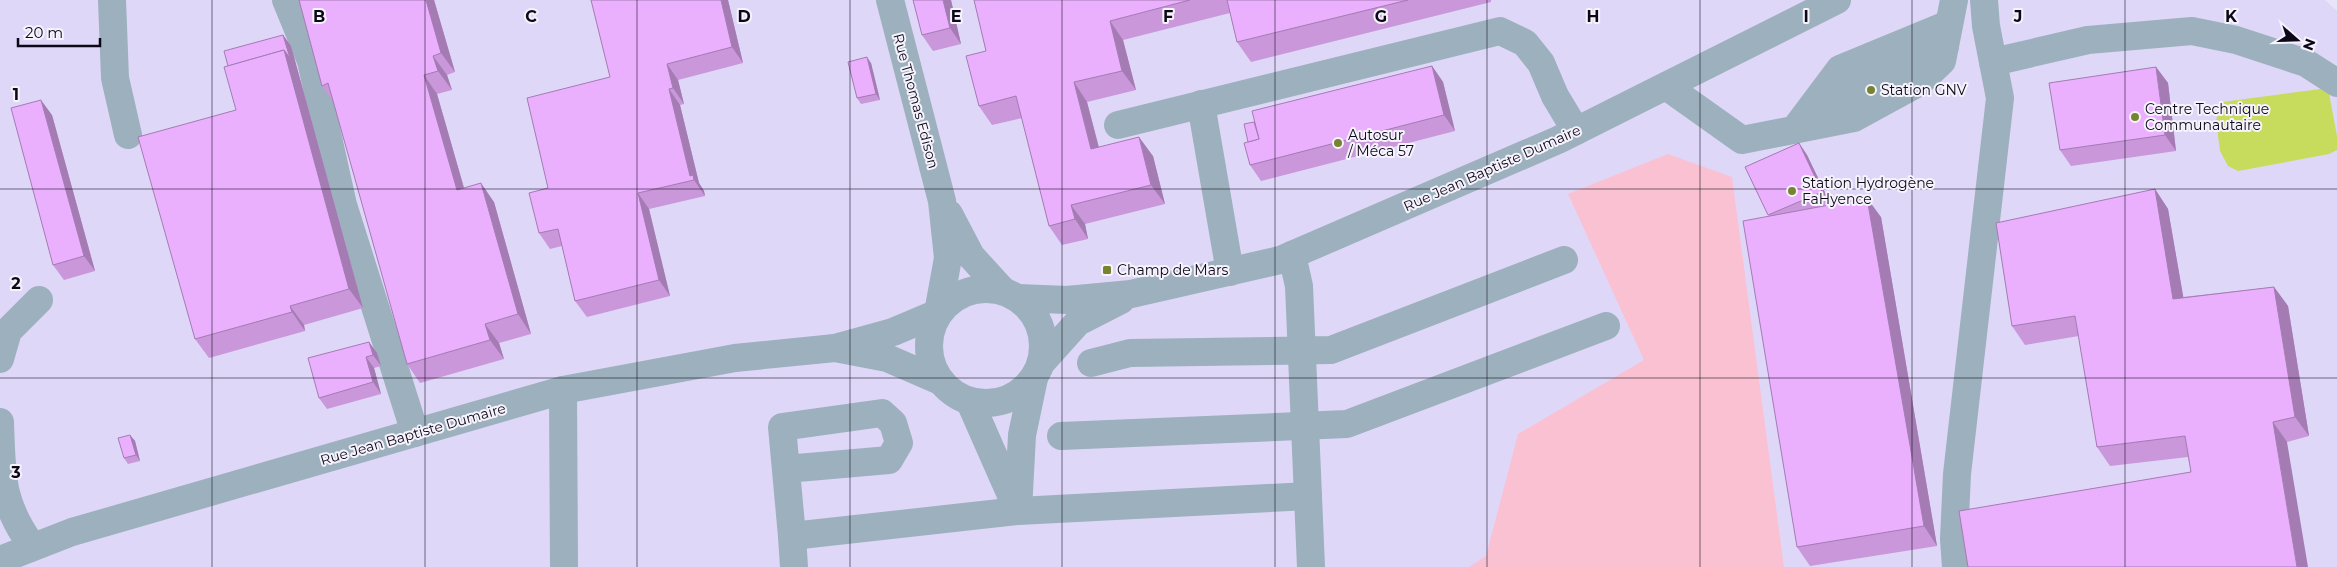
<svg xmlns="http://www.w3.org/2000/svg" width="2337" height="567" font-family="Montserrat,sans-serif">
	<style>
		.built { fill: #dfd7f8 }
		.green { fill: #fac1d3 }
		.water { fill: #c7db5c }
		.lines { fill: none; stroke-linecap: round; stroke-linejoin: round }
		.minor { stroke: #9cb0bd; stroke-width: 28 }
		.wall { fill: #c997da }
		.shaded-wall { fill: #a47bb2 }
		.building { fill: #eab0fe; stroke: #a47bb2 }
		.grid { fill: none; stroke: #0d0817; stroke-width: 1; stroke-opacity: 0.55 }
		.poi-dot { fill: #778331; stroke: #f6f3fd; stroke-width: 2 }
		.labels { text-anchor: middle; stroke-width: 4; stroke-linejoin: round; paint-order: stroke }
		.poi-label { font-size: 14px; fill: #0d0817; stroke: #f6f3fd; text-anchor: start }
		.street-label { font-size: 14px; fill: #0d0817; stroke: #f6f3fd }
		.grid-label { font-size: 16px; text-anchor: middle; font-weight: bold; fill: #0d0817; stroke: #f6f3fd; stroke-width: 4; stroke-linejoin: round; paint-order: stroke }
	</style>
	<rect width="100%" height="100%" fill="#e9e5f8"/>
	<path class="built" d="M0,0h2325l12,11v556h-2337z"/>
	<path class="green" d="M1668,154l64,23 52,390h-315l17,-11 32,-122 126,-74 -76,-166z"/>
	<path class="water" d="M2328,88l9,48v14l-8,4 -91,17 -10,-5 -8,-15 -4,-31 7,-18z"/>
	<g class="lines">
		<g class="minor">
			<path d="M112,0l3,78 13,57"/>
			<path d="M286,0l25,61 32,144 72,228"/>
			<path d="M890,0l52,201 6,57 -10,55 -45,19 -58,16 52,10 53,23"/>
			<path d="M1993,62l95,-22 104,-9 44,9 70,23 31,20"/>
			<path d="M1666,86l76,54 112,-22 66,-36 22,-21 12,-61"/>
			<path d="M1201,104l29,168"/>
			<path d="M1815,105l130,-59"/>
			<path d="M1118,125l382,-94 25,12 16,20 14,33 21,35"/>
			<path d="M1795,129l45,-60 109,-45"/>
			<path d="M949,214l22,42 31,34"/>
			<path d="M1292,255l7,31 12,281"/>
			<circle cx="986" cy="346" r="57"/>
			<path d="M1018,298l49,2 64,-6 149,-34 278,-120 279,-140"/>
			<path d="M0,359l8,-28 31,-31"/>
			<path d="M1042,362l36,-40 43,-22"/>
			<path d="M1091,363l39,-10 201,-3 233,-90"/>
			<path d="M563,390l1,177"/>
			<path d="M970,402l48,109 4,-76 12,-57"/>
			<path d="M0,422c2,53 0,80 32,124"/>
			<path d="M1061,436l286,-12 259,-98"/>
			<path d="M786,469l103,-9 10,-17 -6,-20 -11,-10 -100,14 10,109 226,-25 290,-15"/>
			<path d="M792,536l2,31"/>
			<path d="M0,560l72,-28 491,-142 172,-32 100,-10"/>
			<path d="M1956,567l-2,-28 3,-65 43,-376 -14,-72 -2,-26"/>
		</g>
	</g>
	<g class="wall">
		<path d="M434,0l21,72 -8,3 5,15 -15,4 27,94 30,14 37,132 -32,9 5,16 -84,24 -13,-19 -73,-261 -12,-17z"/>
		<path d="M728,0l15,63 -65,17 6,24 -4,1 19,78 5,8 1,5 -56,13 21,87 -83,21 -12,-16 -13,-55 -12,3 -11,-16 9,-45 62,-111z"/>
		<path d="M951,0l10,44 -28,7 -11,-16z"/>
		<path d="M974,0h517v2l-240,60 -14,-20 -7,-29 -107,27 13,50 -49,12 12,45 54,9 12,48 -80,20 3,15 -26,6 -13,-19 -27,-108 -30,7 -13,-19 7,-55z"/>
		<path d="M283,35l8,11 72,262 -59,17 1,6 -96,27 -14,-19 41,-229z"/>
		<path d="M871,63l9,37 -19,4 -4,-6z"/>
		<path d="M1432,66l11,16 12,49 -194,50 -11,-16 -2,-23 6,-20z"/>
		<path d="M2156,67l12,16 8,68 -105,15 -11,-16z"/>
		<path d="M52,115l43,156 -31,9 -11,-15z"/>
		<path d="M1799,143l8,12 23,48 -7,3 58,11 56,329 -127,20 -13,-19 -28,-331 -24,-49z"/>
		<path d="M2155,189l13,20 15,88 91,-10 14,19 21,130 -22,6 -96,30 -3,-15 -78,9 -13,-19 -18,-111 -54,9 -13,-19z"/>
		<path d="M369,342l8,11 4,13 -7,2 7,26 -54,15 -8,-11z"/>
		<path d="M130,435l5,6 5,20 -12,3 -4,-6z"/>
	</g>
	<g class="shaded-wall">
		<path d="M426,0h8l21,72 -14,-19z"/>
		<path d="M721,0h7l15,63 -11,-16z"/>
		<path d="M943,0h8l10,44 -11,-16z"/>
		<path d="M1110,21l13,19 13,50 -14,-19z"/>
		<path d="M283,35l8,11 72,262 -14,-19 -65,-239z"/>
		<path d="M433,56l14,19 5,15 -14,-19z"/>
		<path d="M867,57l4,6 9,37 -4,-6z"/>
		<path d="M667,64l11,16 6,24 -11,-16z"/>
		<path d="M1432,66l11,16 12,49 -11,-16z"/>
		<path d="M2156,67l12,16 8,68 -11,-16z"/>
		<path d="M424,75l13,19 33,115 -13,-19z"/>
		<path d="M1074,82l13,20 17,66 -13,-19z"/>
		<path d="M669,89l11,16 19,78 5,8 1,5 -11,-16 -4,-4z"/>
		<path d="M41,100l11,15 43,156 -11,-15z"/>
		<path d="M1139,137l14,19 12,48 -14,-19z"/>
		<path d="M1799,143l8,12 23,48 -8,-11z"/>
		<path d="M481,183l13,19 37,132 -13,-20z"/>
		<path d="M2155,189l13,20 19,109 -14,-19z"/>
		<path d="M638,193l11,16 21,87 -11,-16z"/>
		<path d="M1867,198l14,19 56,329 -13,-20z"/>
		<path d="M1071,205l14,19 3,15 -13,-20z"/>
		<path d="M2274,287l14,19 21,130 -14,-19z"/>
		<path d="M290,306l14,19 1,6 -13,-19z"/>
		<path d="M485,324l14,19 5,16 -14,-19z"/>
		<path d="M369,342l8,11 4,13 -8,-11z"/>
		<path d="M366,357l8,11 7,26 -8,-12z"/>
		<path d="M2273,422l14,20 21,125h-11z"/>
		<path d="M130,435l5,6 5,20 -4,-6z"/>
	</g>
	<g class="building">
		<path d="M299,0h127l15,53 -8,3 5,15 -14,4 33,115 24,-7 37,131 -33,10 5,16 -83,24 -79,-281 -6,3z"/>
		<path d="M591,0h130l11,47 -65,17 6,24 -4,1 21,87 3,-1 1,5 -56,13 21,87 -84,21 -17,-72 -19,4 -10,-40 19,-5 -21,-90 83,-21z"/>
		<path d="M913,0h30l7,28 -28,7z"/>
		<path d="M974,0h216l-80,21 12,50 -48,11 17,67 48,-12 12,48 -80,20 4,14 -26,7 -33,-130 -37,10 -13,-50 20,-5z"/>
		<path d="M1227,0h181l-171,42z"/>
		<path d="M283,35l7,23 -6,-8 -56,16 -4,-15z"/>
		<path d="M284,50l65,239 -59,17 2,6 -97,27 -57,-202 98,-27 -12,-43z"/>
		<path d="M867,57l9,37 -19,4 -9,-36z"/>
		<path d="M1432,66l12,49 -194,50 -6,-22 15,-4 -7,-28z"/>
		<path d="M2156,67l9,68 -105,15 -11,-67z"/>
		<path d="M41,100l43,156 -31,9 -42,-157z"/>
		<path d="M1254,122l5,17 -11,3 -4,-18z"/>
		<path d="M1799,143l23,49 -54,23 -23,-48z"/>
		<path d="M2155,189l18,110 101,-12 21,130 -22,5 24,145h-329l-9,-56 232,-39 -6,-36 -88,11 -22,-131 -63,10 -16,-103z"/>
		<path d="M1867,198l57,328 -127,21 -54,-326z"/>
		<path d="M369,342l4,13 -7,2 7,25 -54,16 -11,-40z"/>
		<path d="M130,435l6,20 -12,3 -6,-20z"/>
	</g>
	<path class="grid" d="M212,0v567M425,0v567M637,0v567M850,0v567M1062,0v567M1275,0v567M1487,0v567M1700,0v567M1912,0v567M2125,0v567M0,189h2337M0,378h2337"/>
	<g class="poi-dot">
		<circle cx="1871" cy="90" r="5"/>
		<circle cx="2135" cy="117" r="5"/>
		<circle cx="1338" cy="143" r="5"/>
		<circle cx="1792" cy="191" r="5"/>
		<rect x="1102" y="265" width="10" height="10" rx="2.5"/>
	</g>
	<g class="labels">
		<g class="poi-label">
			<text x="1881" y="95">Station GNV</text>
			<text x="2145" y="114">Centre Technique<tspan x="2145" dy="16">Communautaire</tspan></text>
			<text x="1348" y="140">Autosur<tspan x="1348" dy="16">/ Méca 57</tspan></text>
			<text x="1802" y="188">Station Hydrogène<tspan x="1802" dy="16">FaHyence</tspan></text>
			<text x="1117" y="275">Champ de Mars</text>
		</g>
		<g class="street-label">
			<text transform="translate(916 101) rotate(75)" y="5">Rue Thomas Edison</text>
			<text transform="translate(1492 168) rotate(-24)" y="5">Rue Jean Baptiste Dumaire</text>
			<text transform="translate(413 434) rotate(-16)" y="5">Rue Jean Baptiste Dumaire</text>
		</g>
	</g>
	<g class="grid-label">
		<text x="319" y="22">B</text>
		<text x="531" y="22">C</text>
		<text x="744" y="22">D</text>
		<text x="956" y="22">E</text>
		<text x="1168" y="22">F</text>
		<text x="1381" y="22">G</text>
		<text x="1593" y="22">H</text>
		<text x="1806" y="22">I</text>
		<text x="2018" y="22">J</text>
		<text x="2231" y="22">K</text>
		<text x="16" y="100">1</text>
		<text x="16" y="289">2</text>
		<text x="16" y="478">3</text>
	</g>
	<g transform="translate(2297 40) rotate(110)" stroke="#f6f3fd" stroke-width="4" paint-order="stroke">
	<path d="M0-4L9 19L0 12L-9 19Z" fill="#0d0817"/>
	<text y="-8" font-size="14" font-weight="bold" text-anchor="middle" fill="#0d0817">N</text>
	</g>
	<path d="M18 38v8h82v-8" fill="none" stroke="#0d0817" stroke-width="2.5"/>
	<text x="25" y="38" font-size="15" fill="#0d0817" stroke="#f6f3fd" stroke-width="4" paint-order="stroke">20 m</text>
</svg>
